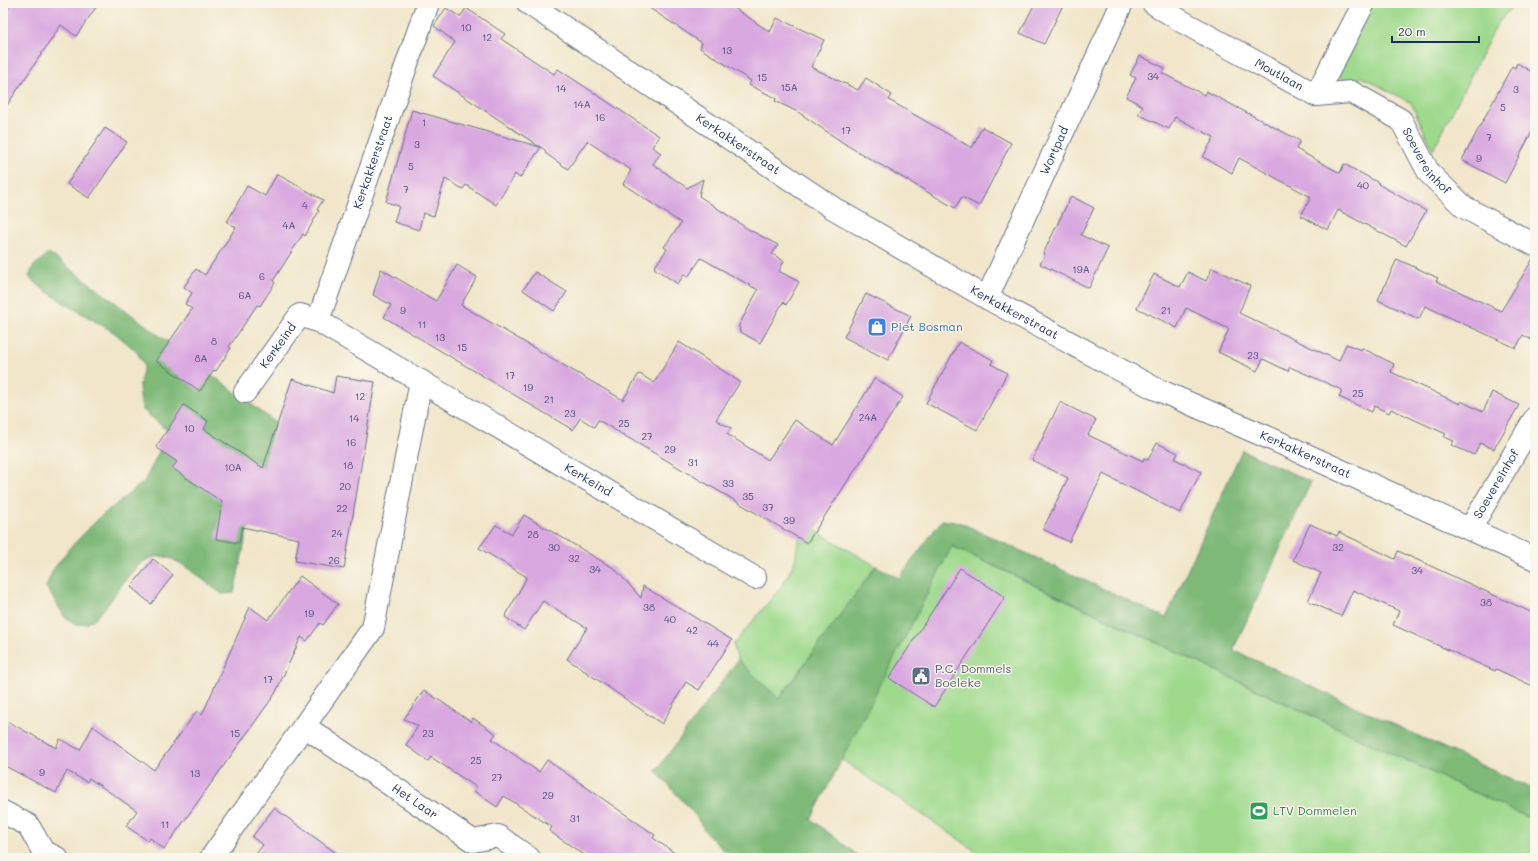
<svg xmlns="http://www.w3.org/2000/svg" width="1538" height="861" font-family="Mali,sans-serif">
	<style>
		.green { fill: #9ed98c; stroke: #5c8475 }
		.forest { fill: #7eb978; stroke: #4c746b }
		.building { fill: #d9a8e0 }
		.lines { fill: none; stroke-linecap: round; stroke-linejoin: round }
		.minor-casing { stroke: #666f84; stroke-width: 24 }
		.minor { stroke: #fff; stroke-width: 22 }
		.labels { text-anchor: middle; stroke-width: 3; stroke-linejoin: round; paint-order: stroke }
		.number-label { font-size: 10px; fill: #4a4d7e }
		.street-label { font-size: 12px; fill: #1b2f5e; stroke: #fbf7ec }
		.shop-label { font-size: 12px; fill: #366cbe; stroke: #fbf7ec; text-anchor: start }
		.service-label { font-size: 12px; fill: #4e5e75; stroke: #fbf7ec; text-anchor: start }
		.leisure-label { font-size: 12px; fill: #27864d; stroke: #fbf7ec; text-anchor: start }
	</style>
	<rect width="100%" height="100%" fill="#fbf7ec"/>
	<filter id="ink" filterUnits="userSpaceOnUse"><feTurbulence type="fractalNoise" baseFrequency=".025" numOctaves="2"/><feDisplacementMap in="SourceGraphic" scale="8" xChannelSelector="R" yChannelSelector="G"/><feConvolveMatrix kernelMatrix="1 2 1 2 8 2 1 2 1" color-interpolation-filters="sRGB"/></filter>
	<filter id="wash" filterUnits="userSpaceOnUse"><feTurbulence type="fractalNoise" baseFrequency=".012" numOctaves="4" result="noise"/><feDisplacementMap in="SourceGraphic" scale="16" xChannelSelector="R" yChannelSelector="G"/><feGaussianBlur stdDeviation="0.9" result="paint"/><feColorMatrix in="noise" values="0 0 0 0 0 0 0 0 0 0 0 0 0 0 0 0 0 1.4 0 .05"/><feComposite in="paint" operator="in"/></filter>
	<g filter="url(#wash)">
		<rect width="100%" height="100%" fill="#f1e6ca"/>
		<g class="green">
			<path d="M1369,3h146l-18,21 -64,126 -22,-47 -49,-26 -12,5 -18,-9z"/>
			<path d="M811,528l65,38 -97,133 -41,-39 -5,-15 49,-59 13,-25 3,-21z"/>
			<path d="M951,546l584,275v37h-549l-145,-99z"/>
		</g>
		<g class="forest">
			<path d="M49,253l226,169 -21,77 -20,94 -12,1c-12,-8 -41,-33 -53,-36 -37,-12 -53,50 -81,65 -3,1 -8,1 -12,2l-11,-8 -19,-30 7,-17 16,-21 31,-32 44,-35 25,-50 -27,-23 -3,-20 5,-24 -7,-13 -22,-19 -51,-30 -21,-14 -14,-12 4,-10z"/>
			<path d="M1242,450l69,32 -78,168 302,140v31l-583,-275 -141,273 50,39h-121l-18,-9 -17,-18 -9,-15 -40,-45 82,-111 41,39 97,-133 23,12 43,-58 19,3 205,95z"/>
		</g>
		<g id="blocks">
			<g class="building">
				<path d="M11,3h88l-23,33 -15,-11 -58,86v-94z"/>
				<path d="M642,3h85l43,29 7,-14 47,22 -13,27 47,23 8,-12 26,17 -3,5 83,48 10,-21 29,16 -32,63 -17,-9 -7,11 -107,-62 -50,-34 -23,-11 1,-3 -27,-13 2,-4 -51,-33 2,-5z"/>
				<path d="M1035,3h29l-20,41 -24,-11z"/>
				<path d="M446,8l14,9 6,-9 39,26 -4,5 53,35 4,-5 101,67 -7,11 9,6 -8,11 34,24 16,-9 -4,17 49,33 30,16 -6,9 12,7 -5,10 20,11 -13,23 -3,-3 -23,41 -21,-12 1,-3 -2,-1 20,-37 -57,-32 -13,19 -4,-3 -6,10 -24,-16 13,-19 -3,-2 17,-24 -58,-39 8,-14 -44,-29 -19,28 -23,-16 1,-2 -5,-4 -21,31 -5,-4 -19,31 -30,-20 -3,4 -18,-10 -11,37 -11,-3 -4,17 -25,-8 5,-16 -13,-4 26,-92 128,37 -107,-71 22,-34 -21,-16z"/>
				<path d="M1140,56l25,12 -3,5 42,22 2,-4 94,50 -4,8 44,24 4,-9 35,19 -1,1 48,27 -20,35 -68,-36 -10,20 -27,-14 10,-19 -72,-39 -7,15 -29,-16 11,-20 -39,-20 -6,12 -31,-15 5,-8 -17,-9 10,-19 -6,-3z"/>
				<path d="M1517,63l18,11v52l-30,57 -43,-23 50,-94 3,2z"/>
				<path d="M105,128l22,14 -38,56 -22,-14z"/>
				<path d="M277,174l46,26 -6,10 2,1 -14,25 -2,-2 -30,47 2,2 -15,23 -3,-1 -28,42 2,1 -15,23 -2,-1 -14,21 -44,-30 36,-52 -7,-5 7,-11 -8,-6 12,-18 9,6 31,-48 -9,-5 20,-36 18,10z"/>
				<path d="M1071,196l23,12 -13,27 27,13 -19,40 -49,-24 5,-9 -2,-1z"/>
				<path d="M1534,257h1v85l-12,-7 -7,13 -91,-42 -6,13 -41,-19 19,-41 41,19 -2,3 65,30z"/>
				<path d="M457,265l20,12 -16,28 162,95 15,-25 2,-1 14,9 25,-41 11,7 50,33 -24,38 15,8 -4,6 41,26 27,-40 38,25 42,-67 28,19 -96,146 -209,-123 -4,7 -14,-9 -7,12 -189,-113 7,-12 -18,-10 8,-26 55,32z"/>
				<path d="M1212,268l38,18 -11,27 100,48 7,-17 15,6 1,-2 32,16 -3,8 69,32 1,-3 22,11 9,-20 27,13 -25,44 -14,-6 -6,12 -23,-10 3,-4 -10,-4 2,-3 -55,-25 -2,4 -15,-7 -2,6 -33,-15 3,-7 -52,-23 -2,4 -25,-12 -6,12 -39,-19 11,-23 -43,-21 -9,20 -40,-20 17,-34 26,13 8,-15 18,9z"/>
				<path d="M535,272l32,20 -13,19 -31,-21z"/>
				<path d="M866,294l45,22 -23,44 -44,-23z"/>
				<path d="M959,342l34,18 -2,4 16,9 -30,57 -51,-27z"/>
				<path d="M336,376l39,6 -31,187 -49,-8 4,-22 -57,-12 -3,16 -23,-4 6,-37 -50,-34 5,-6 -21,-15 28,-42 24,16 -4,8 59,39 29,-89 41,14z"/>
				<path d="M1060,402l36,18 -8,15 55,26 1,-3 4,2 9,-17 21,10 -3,6 26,13 -21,41 -77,-39 -34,68 -26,-13 25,-51 -36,-18z"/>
				<path d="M524,515l91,54 26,29 2,-12 89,54 -33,50 -13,-8 -24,42 -95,-65 20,-31 -44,-27 -19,29 -19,-13 22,-40 -48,-29 17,-23 16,9z"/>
				<path d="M1310,524l27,12 2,-4 56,27 3,-8 137,63v73l-39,-18 -1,2 -102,-46 6,-14 -46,-21 -12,26 -33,-15 13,-28 -28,-13z"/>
				<path d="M153,559l20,16 -22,29 -20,-17z"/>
				<path d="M960,568l45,29 -71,110 -45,-29z"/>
				<path d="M300,576l38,28 -15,21 -3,-2 -13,18 -6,-4 -26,57 -111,155 -14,-11 -2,3 -22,-15 11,-15 -48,-33 -2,4 -20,-11 -11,22 -53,-28v-46l53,29 4,-9 20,11 13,-24 61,44 43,-59 5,4 48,-108 18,13z"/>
				<path d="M424,690l47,32 2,-4 23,16 -4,5 47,33 8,-12 108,75 -2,3 29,20h-93l-40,-27 3,-4 -48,-31 -7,11 -23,-16 2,-4 -45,-30 -3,4 -22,-16 12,-19 -14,-7z"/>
				<path d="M274,808l36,26 33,24h-90l10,-13 -11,-8z"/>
			</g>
		</g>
	</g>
	<g filter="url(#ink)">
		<use href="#blocks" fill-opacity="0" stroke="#666f84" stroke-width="1"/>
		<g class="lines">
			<defs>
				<g id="minor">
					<path id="s1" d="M528,3l305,205 154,90 167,90 122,53 259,118"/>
					<path id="s2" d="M1153,3l28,18 135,74 48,-92"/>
					<path id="s3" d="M1316,95l35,-3 50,28 28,53 35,34 71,38"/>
					<path id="s4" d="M987,298l135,-295"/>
					<path id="s5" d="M318,321l110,-318"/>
					<path id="s6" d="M245,392l55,-77 18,6 437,257"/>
					<path id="s7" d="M1470,529l65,-111"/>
					<path id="s8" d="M304,726l169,115 25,-5 31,22"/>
					<path d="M3,812l25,13 15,26 14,7"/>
					<path d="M211,858l162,-230 48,-247"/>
				</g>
			</defs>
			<use href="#minor" class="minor-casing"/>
			<use href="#minor" class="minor"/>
		</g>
	</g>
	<defs>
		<symbol id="shop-square" viewBox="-11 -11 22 22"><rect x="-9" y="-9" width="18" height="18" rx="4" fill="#3f7fe0" stroke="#fbf7ec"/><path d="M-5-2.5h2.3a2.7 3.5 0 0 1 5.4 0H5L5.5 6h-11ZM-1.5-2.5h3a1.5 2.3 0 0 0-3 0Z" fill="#fff"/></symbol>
		<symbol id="civic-square" viewBox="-11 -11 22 22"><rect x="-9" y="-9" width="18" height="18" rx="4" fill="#5c6f8a" stroke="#fbf7ec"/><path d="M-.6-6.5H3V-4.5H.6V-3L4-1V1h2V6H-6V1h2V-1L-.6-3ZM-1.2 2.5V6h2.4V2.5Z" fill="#fff"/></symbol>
		<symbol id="stadium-square" viewBox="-11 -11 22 22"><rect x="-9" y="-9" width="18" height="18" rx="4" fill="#2e9e5b" stroke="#fbf7ec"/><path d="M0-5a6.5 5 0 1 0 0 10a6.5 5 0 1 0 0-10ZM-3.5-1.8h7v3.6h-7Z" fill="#fff"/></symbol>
	</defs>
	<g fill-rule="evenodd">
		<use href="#shop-square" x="866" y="316" width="22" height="22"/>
		<use href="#civic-square" x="910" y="665" width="22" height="22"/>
		<use href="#stadium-square" x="1248" y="800" width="22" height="22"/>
	</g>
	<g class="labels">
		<g class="number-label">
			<text x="466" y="31">10</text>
			<text x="487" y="41">12</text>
			<text x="727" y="54">13</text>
			<text x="1153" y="80">34</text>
			<text x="762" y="81">15</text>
			<text x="789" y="91">15A</text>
			<text x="561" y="92">14</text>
			<text x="1516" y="93">3</text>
			<text x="582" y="108">14A</text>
			<text x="1503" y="111">5</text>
			<text x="600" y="121">16</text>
			<text x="424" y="126">1</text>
			<text x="846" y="134">17</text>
			<text x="1489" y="141">7</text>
			<text x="417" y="148">3</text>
			<text x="1479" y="162">9</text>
			<text x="411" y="170">5</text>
			<text x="1363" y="189">40</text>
			<text x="406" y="193">7</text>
			<text x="305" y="209">4</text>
			<text x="289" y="229">4A</text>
			<text x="1081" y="273">19A</text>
			<text x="262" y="280">6</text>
			<text x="245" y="299">6A</text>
			<text x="403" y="314">9</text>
			<text x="1166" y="314">21</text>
			<text x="422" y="328">11</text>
			<text x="440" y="341">13</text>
			<text x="214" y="345">8</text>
			<text x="462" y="351">15</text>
			<text x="1253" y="359">23</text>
			<text x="201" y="362">8A</text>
			<text x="510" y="379">17</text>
			<text x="528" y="391">19</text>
			<text x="1358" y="397">25</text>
			<text x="360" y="400">12</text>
			<text x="549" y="403">21</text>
			<text x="570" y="417">23</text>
			<text x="868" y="421">24A</text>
			<text x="354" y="422">14</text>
			<text x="624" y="427">25</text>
			<text x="189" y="432">10</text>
			<text x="647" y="440">27</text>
			<text x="351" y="446">16</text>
			<text x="670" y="453">29</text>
			<text x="693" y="466">31</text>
			<text x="348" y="469">18</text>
			<text x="233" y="471">10A</text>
			<text x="728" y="487">33</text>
			<text x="345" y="490">20</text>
			<text x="748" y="500">35</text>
			<text x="768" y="511">37</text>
			<text x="342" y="512">22</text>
			<text x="789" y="524">39</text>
			<text x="337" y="537">24</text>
			<text x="533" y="538">28</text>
			<text x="554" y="551">30</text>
			<text x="1338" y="551">32</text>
			<text x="574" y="562">32</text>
			<text x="334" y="564">26</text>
			<text x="595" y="573">34</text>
			<text x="1417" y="574">34</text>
			<text x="1486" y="606">38</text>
			<text x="649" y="611">38</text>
			<text x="309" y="617">19</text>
			<text x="670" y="623">40</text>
			<text x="692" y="634">42</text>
			<text x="713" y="647">44</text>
			<text x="268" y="683">17</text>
			<text x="235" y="737">15</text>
			<text x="428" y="737">23</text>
			<text x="476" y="764">25</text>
			<text x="42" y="776">9</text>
			<text x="195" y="777">13</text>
			<text x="497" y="781">27</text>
			<text x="548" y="799">29</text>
			<text x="575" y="822">31</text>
			<text x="165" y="828">11</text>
		</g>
		<g class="street-label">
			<text dy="4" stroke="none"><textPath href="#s2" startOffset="145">Moutlaan</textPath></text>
			<text dy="4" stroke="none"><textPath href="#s1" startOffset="253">Kerkakkerstraat</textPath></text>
			<text dy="4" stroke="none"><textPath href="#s4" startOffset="162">Wortpad</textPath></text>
			<text dy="4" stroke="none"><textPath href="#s3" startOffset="141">Soevereinhof</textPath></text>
			<text dy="4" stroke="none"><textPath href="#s5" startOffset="168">Kerkakkerstraat</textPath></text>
			<text dy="4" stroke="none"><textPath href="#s1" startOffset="577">Kerkakkerstraat</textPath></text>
			<text dy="4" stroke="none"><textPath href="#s6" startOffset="57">Kerkeind</textPath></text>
			<text dy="4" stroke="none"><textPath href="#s1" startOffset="901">Kerkakkerstraat</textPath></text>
			<text dy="4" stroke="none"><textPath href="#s6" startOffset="427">Kerkeind</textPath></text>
			<text dy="4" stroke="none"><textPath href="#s7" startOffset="52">Soevereinhof</textPath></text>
			<text dy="4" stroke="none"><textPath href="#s8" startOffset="134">Het Laar</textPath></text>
		</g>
		<g class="shop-label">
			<text x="891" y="331">Piet Bosman</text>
		</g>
		<g class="service-label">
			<text x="935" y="673">P.C. Dommels<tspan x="935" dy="14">Boeleke</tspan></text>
		</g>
		<g class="leisure-label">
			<text x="1273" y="815">LTV Dommelen</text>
		</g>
	</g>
	<rect width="1538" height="861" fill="none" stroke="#fbf7ec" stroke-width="16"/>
	<path d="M1392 36v6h87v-6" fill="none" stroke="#1b2f5e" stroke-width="2"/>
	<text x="1398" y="36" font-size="12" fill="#1b2f5e" stroke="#fbf7ec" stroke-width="3" paint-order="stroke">20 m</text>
</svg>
